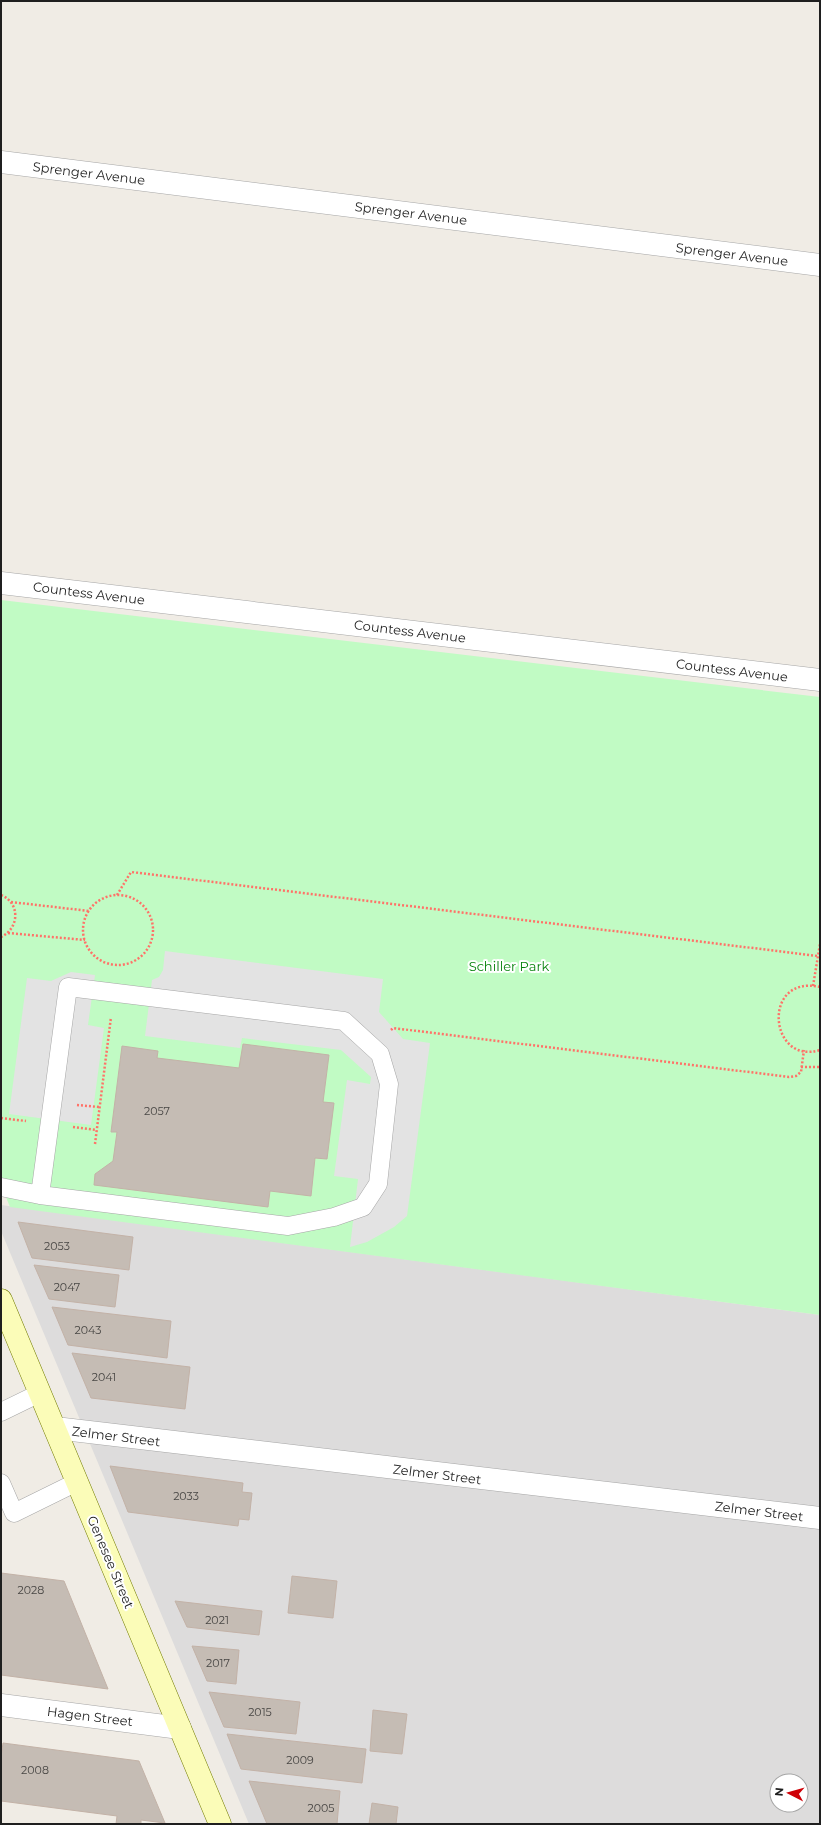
<svg xmlns="http://www.w3.org/2000/svg" width="821" height="1825" font-family="Montserrat,sans-serif">
	<style>
		.residential { fill: #dddcdc; fill-rule: evenodd }
		.park { fill: #c1fbc4 }
		.parking { fill: #e3e3e3 }
		.building { fill: #c5bcb4; stroke: #c3b2a7 }
		.lines { fill: none; stroke-linecap: round; stroke-linejoin: round }
		.service-casing { stroke: #a6a6a6; stroke-width: 19 }
		.minor-casing { stroke: #a6a6a6; stroke-width: 23 }
		.secondary-casing { stroke: #737c01; stroke-width: 23 }
		.path { stroke: #ff7268; stroke-width: 2.5; stroke-dasharray: 2 2; stroke-linecap: butt }
		.service { stroke: #fff; stroke-width: 18 }
		.minor { stroke: #fff; stroke-width: 22 }
		.secondary { stroke: #fbfcb8; stroke-width: 22 }
		.labels { text-anchor: middle; stroke-width: 4; stroke-linejoin: round; paint-order: stroke }
		.number-label { font-size: 11px; fill: #484644 }
		.street-label { font-size: 13px; fill: #1f1f1f; stroke: #fff }
		.park-label { font-size: 13px; fill: #08830d; stroke: #fff }
	</style>
	<rect width="100%" height="100%" fill="#f0ece5"/>
	<path class="residential" d="M1,1205l819,110v509h-571l-248,-593zM777,1781h24v24h-24z"/>
	<path class="park" d="M1,600l819,97v618l-810,-108 -9,-22z"/>
	<g class="parking">
		<path d="M165,951l218,28 -4,33 24,27 27,4 -23,173 -13,11 -27,15 -17,5 8,-68 -24,-3 13,-96 23,4 1,-7 -30,-27 -99,-12 -2,10 -95,-12 7,-56 7,-3 4,-7z"/>
		<path d="M71,972l24,3 -7,50 16,3 -13,97 -82,-11 18,-136 24,3z"/>
	</g>
	<g class="building">
		<path d="M243,1044l86,11 -6,47 11,1 -7,56 -12,-1 -4,38 -41,-5 -2,16 -174,-22 1,-11 18,-13 4,-29h-6l11,-86 36,5 -1,7 82,10z"/>
		<path d="M18,1222l115,15 -4,33 -97,-12z"/>
		<path d="M34,1265l85,10 -4,32 -66,-8z"/>
		<path d="M52,1307l119,14 -4,37 -99,-13z"/>
		<path d="M72,1353l118,14 -5,42 -94,-11z"/>
		<path d="M110,1466l133,17 -1,9 10,1 -3,27 -10,-1 -1,7 -110,-14z"/>
		<path d="M1,1573l63,8 44,108 -107,-14z"/>
		<path d="M292,1576l45,5 -4,37 -45,-5z"/>
		<path d="M175,1601l87,10 -3,24 -72,-8z"/>
		<path d="M192,1646l47,4 -3,34 -29,-3z"/>
		<path d="M209,1692l91,10 -4,32 -72,-7z"/>
		<path d="M373,1710l34,4 -5,40 -32,-3z"/>
		<path d="M227,1734l139,15 -4,34 -121,-14z"/>
		<path d="M3,1743l136,18 26,62 -24,-3v4h-25l1,-8 -116,-15v-44z"/>
		<path d="M249,1781l91,10 -3,33h-70z"/>
		<path d="M372,1803l26,4 -2,17h-27z"/>
	</g>
	<g class="lines">
		<defs>
			<g id="service">
				<path d="M1,1187l39,8 248,31 46,-9 29,-10 15,-23 11,-100 -9,-30 -36,-33 -276,-34 -28,208"/>
				<path d="M1,1412l39,-19"/>
				<path d="M1,1483l13,30 63,-31"/>
			</g>
			<g id="minor">
				<path d="M1,162l819,103"/>
				<path d="M1,583l819,97"/>
				<path d="M55,1428l765,90"/>
				<path d="M1,1705l179,23"/>
			</g>
			<path id="secondary" d="M1,1300l219,524"/>
		</defs>
		<use href="#service" class="service-casing"/>
		<use href="#minor" class="minor-casing"/>
		<use href="#secondary" class="secondary-casing"/>
		<g class="path">
			<path d="M1,895c20,8 18,34 0,42"/>
			<path d="M117,895l14,-23 687,84"/>
			<circle cx="118" cy="930" r="35"/>
			<path d="M11,902l78,9"/>
			<path d="M8,933l77,7"/>
			<path d="M813,986l7,-42"/>
			<path d="M820,987c-59,-13 -51,79 0,63"/>
			<path d="M391,1030l2,-2 16,2 380,47 7,-1 5,-4 3,-22"/>
			<path d="M801,1067h19"/>
			<path d="M77,1105l22,2"/>
			<path d="M1,1118l25,3"/>
			<path d="M73,1127l23,3"/>
			<path d="M95,1144l16,-127"/>
		</g>
		<use href="#service" class="service"/>
		<use href="#minor" class="minor"/>
		<use href="#secondary" class="secondary"/>
	</g>
	<g class="labels">
		<g class="number-label">
			<text x="157" y="1115">2057</text>
			<text x="57" y="1250">2053</text>
			<text x="67" y="1291">2047</text>
			<text x="88" y="1334">2043</text>
			<text x="104" y="1381">2041</text>
			<text x="186" y="1500">2033</text>
			<text x="31" y="1594">2028</text>
			<text x="217" y="1624">2021</text>
			<text x="218" y="1667">2017</text>
			<text x="260" y="1716">2015</text>
			<text x="300" y="1764">2009</text>
			<text x="35" y="1774">2008</text>
			<text x="321" y="1812">2005</text>
		</g>
		<g class="street-label">
			<text transform="translate(89 173) rotate(7)" y="5">Sprenger Avenue</text>
			<text transform="translate(411 213) rotate(7)" y="5">Sprenger Avenue</text>
			<text transform="translate(732 254) rotate(7)" y="5">Sprenger Avenue</text>
			<text transform="translate(89 593) rotate(7)" y="5">Countess Avenue</text>
			<text transform="translate(410 631) rotate(7)" y="5">Countess Avenue</text>
			<text transform="translate(732 670) rotate(7)" y="5">Countess Avenue</text>
			<text transform="translate(116 1436) rotate(7)" y="5">Zelmer Street</text>
			<text transform="translate(437 1474) rotate(7)" y="5">Zelmer Street</text>
			<text transform="translate(759 1511) rotate(7)" y="5">Zelmer Street</text>
			<text transform="translate(111 1562) rotate(67)" y="5">Genesee Street</text>
			<text transform="translate(90 1716) rotate(7)" y="5">Hagen Street</text>
		</g>
		<g class="park-label">
			<text x="509" y="971">Schiller Park</text>
		</g>
	</g>
	<rect width="821" height="1825" fill="none" stroke="#1f1f1f" stroke-width="4"/>
	<g transform="translate(789 1793) rotate(276)"><circle r="19" fill="#ffffff" stroke="#a5a5a5"/>
	<path d="M0-3L7 15L0 10L-7 15Z" fill="#cf0007"/>
	<text y="-6" font-size="11" font-weight="bold" text-anchor="middle" fill="#1f1f1f">N</text>
	</g>
</svg>
